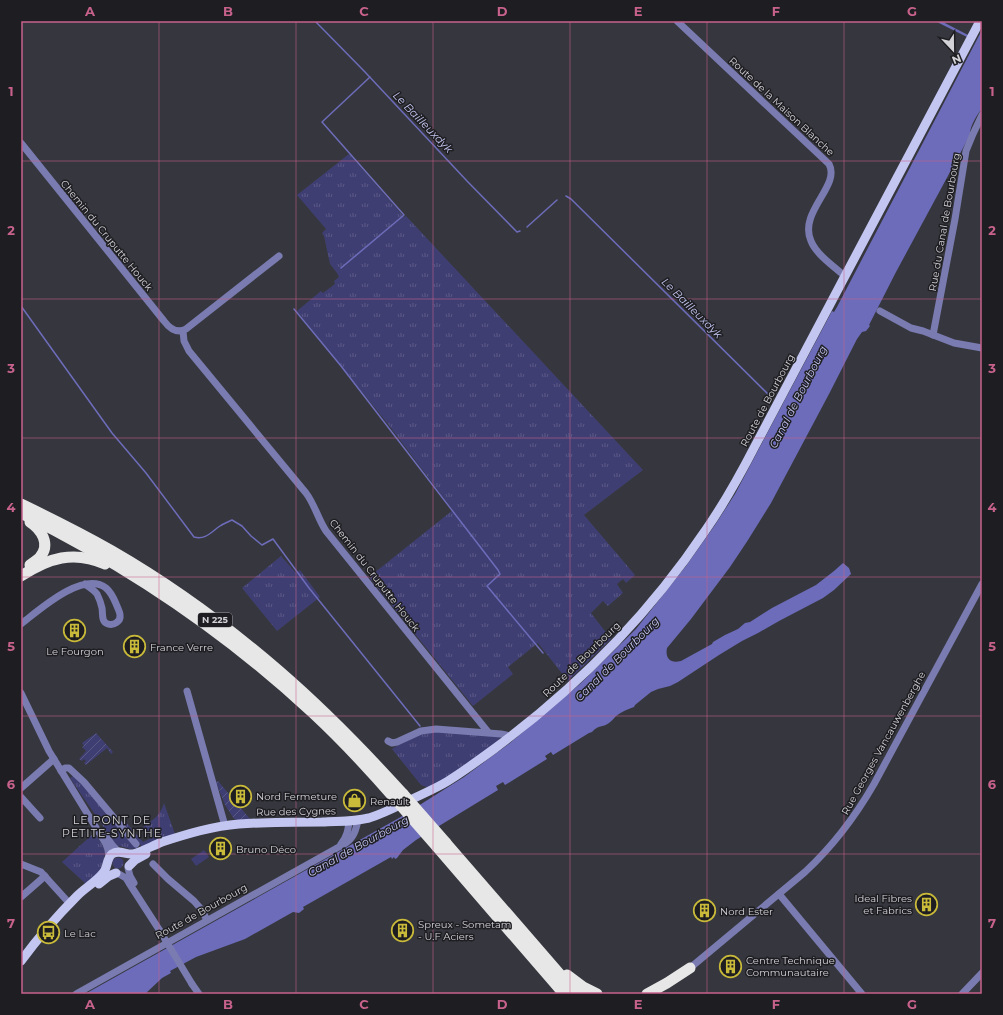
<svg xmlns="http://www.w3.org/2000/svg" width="1003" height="1015" font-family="Montserrat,sans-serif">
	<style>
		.grass { fill: url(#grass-tufts) }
		.park { fill: #3f3e73 }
		.garden { fill: url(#garden-furrows) }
		.water { fill: #6d6cba }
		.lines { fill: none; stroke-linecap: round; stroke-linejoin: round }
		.stream { stroke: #6d6cba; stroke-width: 1.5 }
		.minor { stroke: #7a7bb0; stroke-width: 7 }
		.major { stroke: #c4c6f2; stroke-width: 9 }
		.highway { stroke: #e7e7e7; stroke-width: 11 }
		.minor-bridge { stroke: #7a7bb0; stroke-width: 7 }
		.highway-bridge { stroke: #e7e7e7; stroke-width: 11 }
		.grid { fill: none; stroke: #c8628d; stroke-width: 1; stroke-opacity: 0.55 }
		.labels { text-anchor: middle; stroke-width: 3; stroke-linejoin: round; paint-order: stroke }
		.shield { fill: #1e1e22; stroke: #9c9ca1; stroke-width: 1 }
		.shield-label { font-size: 9px; font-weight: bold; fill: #d2d2d7 }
		.street-label { font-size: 10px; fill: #d2d2d7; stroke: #1e1e22 }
		.poi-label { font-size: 10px; fill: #d2d2d7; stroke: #1e1e22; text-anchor: start }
		.water-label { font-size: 11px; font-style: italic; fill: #c1c3ed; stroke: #1e1e22 }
		.neighbourhood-label { font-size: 11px; letter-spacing: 1px; fill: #d2d2d7; stroke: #1e1e22 }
		.neatline { fill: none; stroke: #c8628d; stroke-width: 1.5 }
		.grid-label { font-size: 13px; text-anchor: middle; font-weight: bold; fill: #c8628d }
	</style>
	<defs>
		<pattern id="grass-tufts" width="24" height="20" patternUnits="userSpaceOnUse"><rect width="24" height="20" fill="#3f3e73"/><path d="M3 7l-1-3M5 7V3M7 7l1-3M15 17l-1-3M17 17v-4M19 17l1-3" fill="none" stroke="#5a5986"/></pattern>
		<pattern id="garden-furrows" width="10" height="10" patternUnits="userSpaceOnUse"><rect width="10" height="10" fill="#3f3e73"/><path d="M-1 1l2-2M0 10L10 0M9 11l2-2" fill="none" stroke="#5a5986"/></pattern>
	</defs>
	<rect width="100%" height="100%" fill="#36373e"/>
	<g class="grass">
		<path d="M349,154l55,63 2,-1 237,254 -59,45 51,60 -9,8 -3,-4 -6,5 6,9 -15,13 -5,-5 -12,12 20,26 -43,42 -30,-38 -30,24 5,7 -40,32 -104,-129 84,-67 -65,-86 -91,-113 24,-20 2,2 12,-9 -1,-3 5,-4 -2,-4 -7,-9 -6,-28 -2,-3 4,-4 -29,-34z"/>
		<path d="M281,556l15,17 4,-3 20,27 -43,34 -35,-43z"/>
		<path d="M430,730l71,7 -6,7 -47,34 -19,10 -8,-3 -29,-36 9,-6z"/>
		<path d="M73,776l3,1 31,36 31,35 -8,1 -14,-4 -44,-64 -2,-3z"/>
		<path d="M164,803l11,31 -33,13 -19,-24 2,-2 18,21 8,-4 -8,-11c11,-8 17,-11 21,-24z"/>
		<path d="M94,833l10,14 1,6 -3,14 -3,6 -13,11 -24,-22z"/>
		<circle cx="118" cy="863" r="5.5"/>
	</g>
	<path class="park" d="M204,850l5,7 -13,9 -5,-7z"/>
	<g class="garden">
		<path d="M96,733l17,19 -2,2 -4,-6 -21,17 -2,-2 2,-2 -2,-2 -2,2 -3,-2 7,-8 -4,-4 2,-1 -2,-3z"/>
		<path d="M218,781l32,38 -9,2 -7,-2 -9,-14 -9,-23z"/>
	</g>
	<g class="water">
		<path d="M935,21h6l29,15 -1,2z"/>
		<path d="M982,30v79c-5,5 -13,19 -12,26l-74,137 -27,53 1,1 -4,5 -4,1 -5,7 -28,55 -58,109 -23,37 -18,27 -39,52 -24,29c-2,10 3,16 14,13l31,-17 1,-2 12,-7 13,-6 7,-6 5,-1 22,-14 44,-23 18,-14 9,-8 6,5 2,6 -17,16 -11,8 -44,23 -21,12 -16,8 -23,14 -41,27 -8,4 -12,3 -7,3 -16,13 -1,2c-6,2 -13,5 -18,9 -2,2 -4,5 -7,7 -7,5 -10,1 -17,9l-3,1 -36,22 -2,-3 -6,4 2,3 -42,26 -2,-3 -7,4 2,4 -82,50 -13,10 -6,8 -2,1 -1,-2 -2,2 -1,-2 -88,50 1,2 -5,4 -6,-1 -48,27 -49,18 -26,14 1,2 -9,5 -17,16h-60l314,-176 65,-41 46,-34 70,-59 56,-55 50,-63 29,-41 20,-31 88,-166 9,-17 2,1 3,-5z"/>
	</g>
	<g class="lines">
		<g class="stream">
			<path d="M315,21l50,51 102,109 50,51 3,-1"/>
			<path d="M566,196l5,3 201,199"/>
			<path d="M527,227l30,-27"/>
			<path d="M341,268l63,-53 -82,-93 48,-45"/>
			<path d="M21,306l91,127 34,40 48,64c12,3 17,-5 26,-11 3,-2 8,-4 12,-6l10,6 9,10 11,9 11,-6 36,49 111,138"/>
			<path d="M294,309l47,57 157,204 2,4 -13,12 56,67"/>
		</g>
		<g class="minor">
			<path d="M677,21l152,143c12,22 -31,48 -18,77 5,13 23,26 34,35"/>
			<path d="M21,143l143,178c6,8 13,13 22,8l93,-73"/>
			<path d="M880,311l31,17 12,3 31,12 28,5"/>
			<path d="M183,331l1,10 5,10 117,142c9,12 12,26 20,38l162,201"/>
			<path d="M933,335l22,-116 11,-68 7,-17 9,-19"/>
			<path d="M21,624c17,-13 62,-54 85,-36 6,5 8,11 11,18 1,3 3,6 3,9 1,6 -6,11 -12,9 -7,-2 -5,-10 -6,-16 -1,-5 -3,-10 -5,-14 -3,-4 -8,-7 -12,-10"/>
			<path d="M187,691l38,135"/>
			<path d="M21,693l28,58 57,93 2,6 1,8"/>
			<path d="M388,741l4,2 5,-1 24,-11 15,-2 65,5 5,1 4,2"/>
			<path d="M61,771l4,-3h4l15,14 52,62"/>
			<path d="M21,788l25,-22 8,-7"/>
			<path d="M21,797l19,21"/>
			<path d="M105,835l8,11 6,6"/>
			<path d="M341,844c6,-7 7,-14 8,-22"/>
			<path d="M21,864l20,8 29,32"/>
			<path d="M153,864l15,15 26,22 7,8 6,11"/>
			<path d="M128,868l2,8 4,7"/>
			<path d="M119,874l7,4 3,5 31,48"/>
			<path d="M779,894l83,100"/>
			<path d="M21,897l24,-21"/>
			<path d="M690,968l115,-96c28,-26 50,-55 69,-88l108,-200"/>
			<path d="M192,984l7,10"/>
			<path d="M76,994l270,-151c8,-6 10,-13 12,-23"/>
			<path d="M962,994l20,-21"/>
		</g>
		<g class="major">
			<path d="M129,866l6,-6 11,-6"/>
			<path d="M99,884l10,-8 7,-3"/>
			<path d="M21,961c17,-23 36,-45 56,-65 8,-8 20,-15 26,-23 5,-5 3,-14 9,-19 7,-5 14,1 21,0 10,-3 19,-8 29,-12 25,-8 51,-16 77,-18 28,-2 56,-2 83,-2 18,-1 30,0 47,-4 13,-4 25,-10 37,-16 14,-7 29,-13 42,-21 16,-10 31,-21 46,-32 81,-60 154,-133 211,-218 19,-27 35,-56 50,-85l225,-425"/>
		</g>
		<g class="highway">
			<path d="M21,504c31,15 61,30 91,47 59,34 115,75 167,120 44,38 85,80 124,123"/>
			<path d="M21,513c107,53 204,118 292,200 29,27 56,56 82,86"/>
			<path d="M30,522c11,7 21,22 10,35 -2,3 -7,5 -10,8"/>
			<path d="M21,576c27,-18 53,-26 84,-12"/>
			<path d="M446,843l131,151"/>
			<path d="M437,847l127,147"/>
			<path d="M567,975l16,12 14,7"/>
			<path d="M647,994l20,-11 23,-15"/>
		</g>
		<path class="minor-bridge" d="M160,931l32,53"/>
		<g class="highway-bridge">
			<path d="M403,794l43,49"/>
			<path d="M395,799l42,48"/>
		</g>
	</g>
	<path class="grid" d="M159,21v973M296,21v973M433,21v973M570,21v973M707,21v973M844,21v973M21,161h961M21,299h961M21,438h961M21,577h961M21,716h961M21,854h961"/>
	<defs>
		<symbol id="building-ring" viewBox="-11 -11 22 22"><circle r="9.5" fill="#1e1e22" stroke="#c9ba3a" stroke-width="1.5"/><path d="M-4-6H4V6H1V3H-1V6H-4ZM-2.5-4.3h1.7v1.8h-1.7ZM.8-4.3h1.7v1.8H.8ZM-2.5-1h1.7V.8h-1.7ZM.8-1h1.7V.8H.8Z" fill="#c9ba3a"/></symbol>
		<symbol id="shop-ring" viewBox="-11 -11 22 22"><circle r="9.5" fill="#1e1e22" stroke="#c9ba3a" stroke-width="1.5"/><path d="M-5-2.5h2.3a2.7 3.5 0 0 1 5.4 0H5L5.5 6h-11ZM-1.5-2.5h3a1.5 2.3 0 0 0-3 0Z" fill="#c9ba3a"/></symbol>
		<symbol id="bus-ring" viewBox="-11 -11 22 22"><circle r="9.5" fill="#1e1e22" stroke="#c9ba3a" stroke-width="1.5"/><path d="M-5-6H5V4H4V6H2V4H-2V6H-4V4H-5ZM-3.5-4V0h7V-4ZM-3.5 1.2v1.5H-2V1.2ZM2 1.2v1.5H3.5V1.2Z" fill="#c9ba3a"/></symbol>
	</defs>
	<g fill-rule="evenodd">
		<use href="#building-ring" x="62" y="618" width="25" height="25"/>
		<use href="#building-ring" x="122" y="634" width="25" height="25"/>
		<use href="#building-ring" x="228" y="784" width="25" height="25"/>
		<use href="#shop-ring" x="342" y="788" width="25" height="25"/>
		<use href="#building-ring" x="208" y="836" width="25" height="25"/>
		<use href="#building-ring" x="914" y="892" width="25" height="25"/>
		<use href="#building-ring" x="692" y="898" width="25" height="25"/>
		<use href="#building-ring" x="390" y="918" width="25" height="25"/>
		<use href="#bus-ring" x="36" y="920" width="25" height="25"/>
		<use href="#building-ring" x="718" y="954" width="25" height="25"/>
	</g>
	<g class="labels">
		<rect class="shield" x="198" y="613" width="34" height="14" rx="3"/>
		<g class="shield-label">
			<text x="215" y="623">N 225</text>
		</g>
		<g class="street-label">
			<text transform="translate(782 106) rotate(43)" y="4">Route de la Maison Blanche</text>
			<text transform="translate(944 222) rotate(-80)" y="4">Rue du Canal de Bourbourg</text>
			<text transform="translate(107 235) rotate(51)" y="4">Chemin du Cruputte Houck</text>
			<text transform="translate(767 400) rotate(-62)" y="4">Route de Bourbourg</text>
			<text transform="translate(375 575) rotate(52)" y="4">Chemin du Cruputte Houck</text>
			<text transform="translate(581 659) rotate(-44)" y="4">Route de Bourbourg</text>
			<text transform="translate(883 743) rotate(-61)" y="4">Rue Georges Vancauwenberghe</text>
			<text transform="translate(296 811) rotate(-1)" y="4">Rue des Cygnes</text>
			<text transform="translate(201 911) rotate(-29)" y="4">Route de Bourbourg</text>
		</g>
		<g class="poi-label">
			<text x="150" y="651">France Verre</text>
			<text x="75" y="655" text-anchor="middle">Le Fourgon</text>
			<text x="256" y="800">Nord Fermeture</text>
			<text x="370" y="805">Renault</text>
			<text x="236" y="853">Bruno Déco</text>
			<text x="912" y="902" text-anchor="end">Ideal Fibres<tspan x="912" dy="12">et Fabrics</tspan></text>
			<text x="720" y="915">Nord Ester</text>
			<text x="418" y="928">Spreux - Sometam<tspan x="418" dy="12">- U.F Aciers</tspan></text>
			<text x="64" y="937">Le Lac</text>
			<text x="746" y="964">Centre Technique<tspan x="746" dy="12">Communautaire</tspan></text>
		</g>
		<g class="water-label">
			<text transform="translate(423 122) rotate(46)" y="4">Le Bailleuxdyk</text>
			<text transform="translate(692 308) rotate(45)" y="4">Le Bailleuxdyk</text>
			<text transform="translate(798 397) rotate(-63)" y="4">Canal de Bourbourg</text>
			<text transform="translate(617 659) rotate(-45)" y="4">Canal de Bourbourg</text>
			<text transform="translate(358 846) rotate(-29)" y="4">Canal de Bourbourg</text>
		</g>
		<g class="neighbourhood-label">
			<text x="112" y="824">LE PONT DE<tspan x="112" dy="13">PETITE-SYNTHE</tspan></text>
		</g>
	</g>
	<rect width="1003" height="1015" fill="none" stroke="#1e1e22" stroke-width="44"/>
	<g transform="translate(953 50) rotate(158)" stroke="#1e1e22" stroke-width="3" paint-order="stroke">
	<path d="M0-3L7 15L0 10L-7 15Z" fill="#d2d2d7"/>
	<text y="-6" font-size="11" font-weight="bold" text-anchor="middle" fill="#d2d2d7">N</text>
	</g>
	<rect x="22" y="22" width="959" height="971" class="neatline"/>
	<g class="grid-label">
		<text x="90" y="16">A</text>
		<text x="228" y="16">B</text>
		<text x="364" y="16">C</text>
		<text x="502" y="16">D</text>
		<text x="638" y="16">E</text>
		<text x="776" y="16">F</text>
		<text x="912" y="16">G</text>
		<text x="11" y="96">1</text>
		<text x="992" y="96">1</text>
		<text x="11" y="235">2</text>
		<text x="992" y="235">2</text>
		<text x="11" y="373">3</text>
		<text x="992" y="373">3</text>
		<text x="11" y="512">4</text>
		<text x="992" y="512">4</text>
		<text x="11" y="651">5</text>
		<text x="992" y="651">5</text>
		<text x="11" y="789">6</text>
		<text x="992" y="789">6</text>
		<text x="11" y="928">7</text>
		<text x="992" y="928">7</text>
		<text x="90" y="1009">A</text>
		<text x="228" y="1009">B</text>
		<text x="364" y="1009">C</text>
		<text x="502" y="1009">D</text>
		<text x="638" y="1009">E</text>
		<text x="776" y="1009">F</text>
		<text x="912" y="1009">G</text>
	</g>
</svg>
